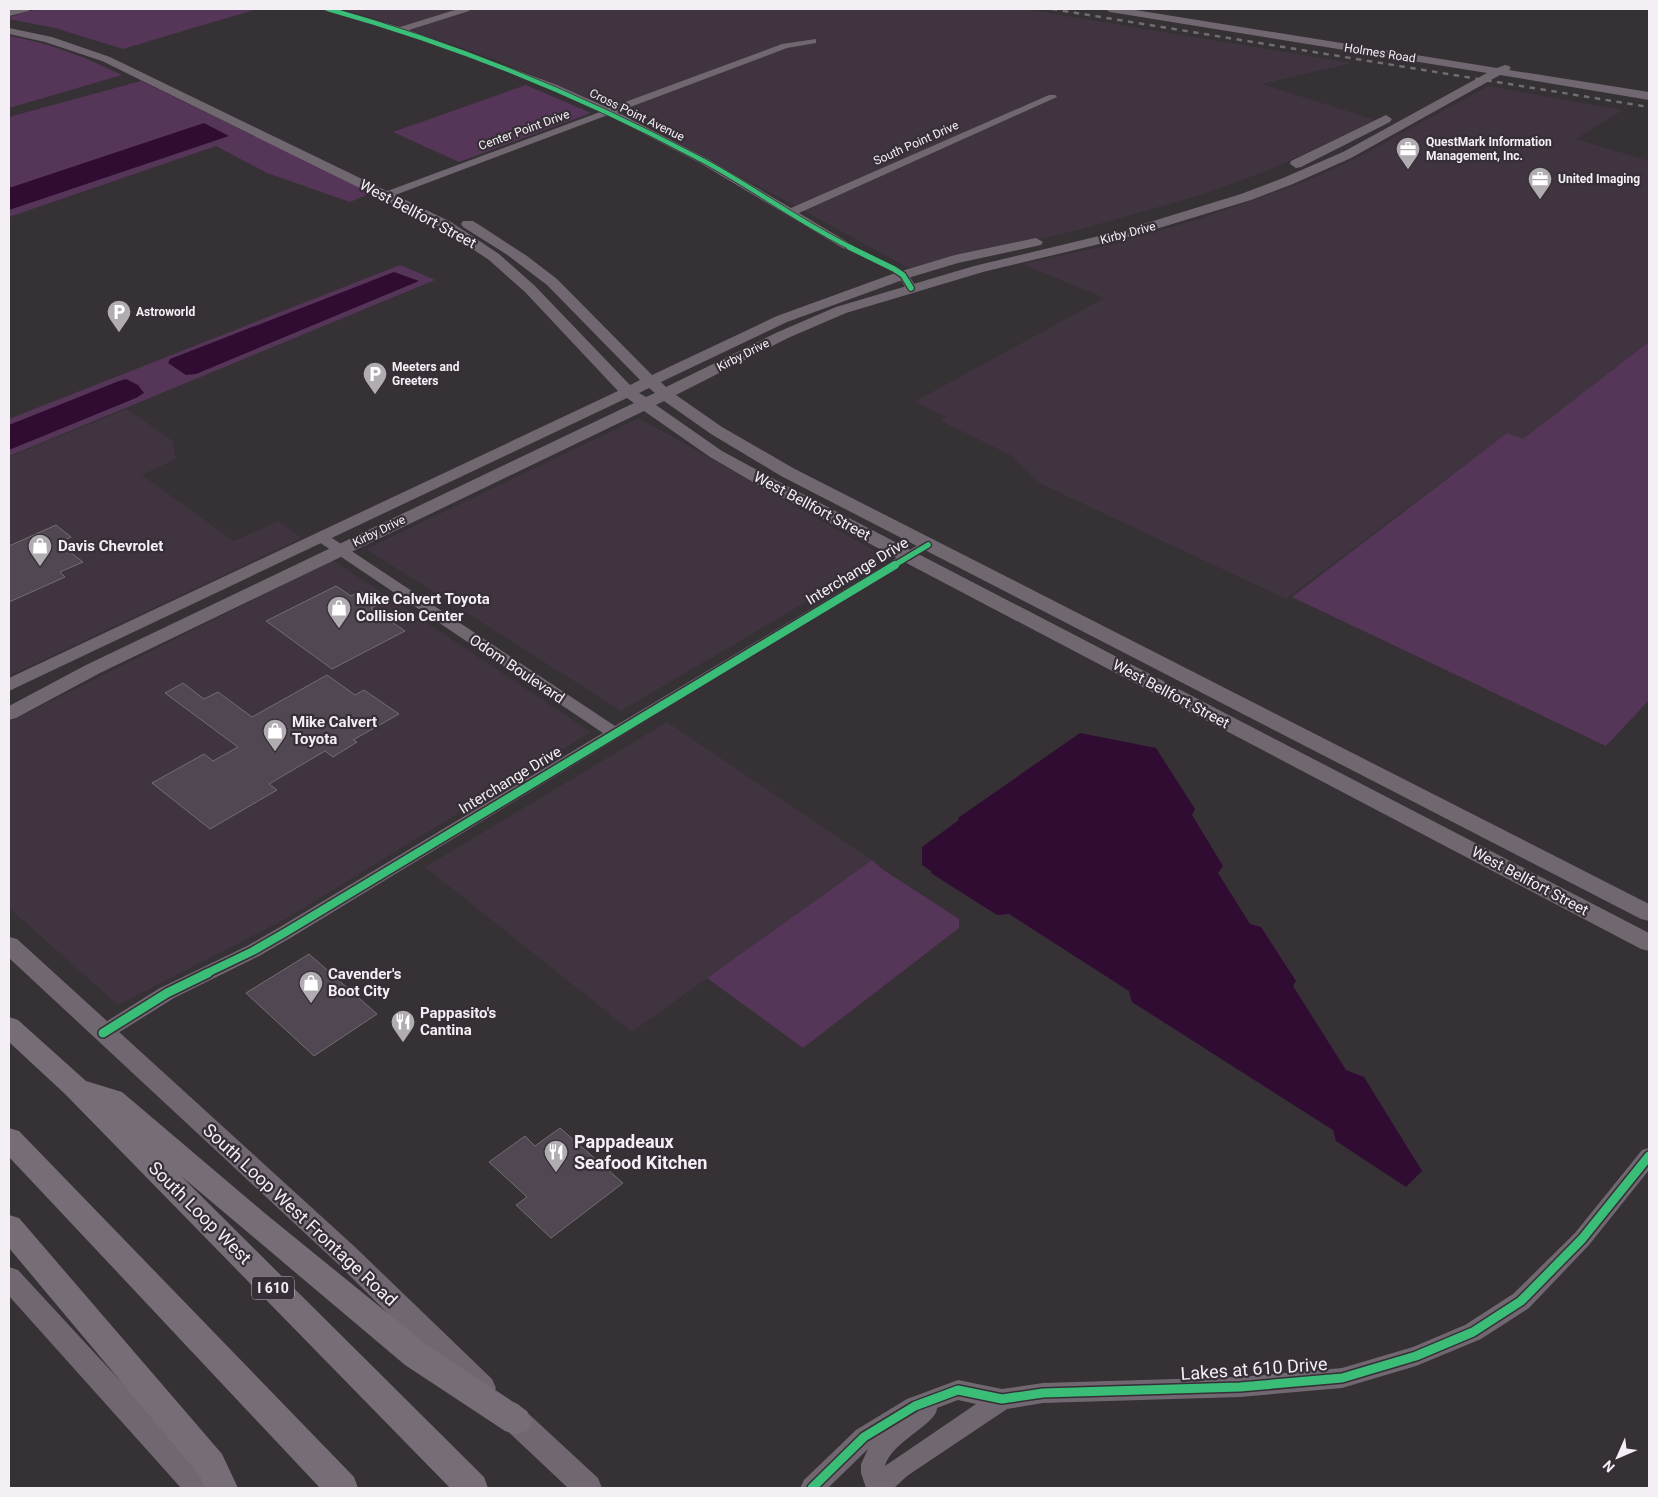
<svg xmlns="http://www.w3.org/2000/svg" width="1658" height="1497" font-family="Roboto,sans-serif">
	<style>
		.built { fill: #3f343f }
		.green { fill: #563658 }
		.water { fill: #300c33 }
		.building { fill: #514752; stroke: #716e72 }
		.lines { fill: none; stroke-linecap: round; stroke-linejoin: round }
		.minor { fill: #706770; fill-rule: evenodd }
		.major { fill: #716771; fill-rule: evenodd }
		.highway { fill: #766d76; fill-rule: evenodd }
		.rail { stroke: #716c71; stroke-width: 2.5; stroke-dasharray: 5.5 5.5; stroke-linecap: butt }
		.cycleway-far3-casing { stroke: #362f37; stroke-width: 6 }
		.cycleway-far2-casing { stroke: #362f37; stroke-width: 8 }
		.cycleway-far1-casing { stroke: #362f37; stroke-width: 11 }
		.cycleway-casing { stroke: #362f37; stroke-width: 12 }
		.cycleway-far3 { stroke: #3abd76; stroke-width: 4.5 }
		.cycleway-far2 { stroke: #3abd76; stroke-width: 5.5 }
		.cycleway-far1 { stroke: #3abd76; stroke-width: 8 }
		.cycleway { stroke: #3abd76; stroke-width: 9 }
		.labels { text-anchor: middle; stroke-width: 4.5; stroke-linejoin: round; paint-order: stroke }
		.far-street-label { font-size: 12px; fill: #f4eff4; stroke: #362f37 }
		.far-poi-label { font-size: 12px; font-weight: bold; fill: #f4eff4; stroke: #362f37; text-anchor: start }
		.shield { fill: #362f37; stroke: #bbb5bb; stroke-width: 1 }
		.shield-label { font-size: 14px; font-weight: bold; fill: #f4eff4 }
		.street-label { font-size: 15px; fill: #f4eff4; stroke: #362f37 }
		.poi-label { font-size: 15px; font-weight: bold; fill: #f4eff4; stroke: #362f37; text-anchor: start }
		.near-poi-label { font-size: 18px; font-weight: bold; fill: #f4eff4; stroke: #362f37; text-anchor: start }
		.near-street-label { font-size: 18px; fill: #f4eff4; stroke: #362f37 }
	</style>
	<rect width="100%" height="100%" fill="#353135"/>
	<g class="built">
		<path d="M341,9h683l328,54 -90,21 113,36 -103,49 -71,26 -126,36 -167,37 -283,-155 -124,-51 -107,-38z"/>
		<path d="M1488,86l135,24 -47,29 73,22v181l-126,98 -16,-7 -221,166 -245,-115 -31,-29 -69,-34 5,-4 -32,-15 190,-104 -82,-34 91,-20 89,-26 104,-37 45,-20z"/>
		<path d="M127,409l46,32 3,18 -34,16 92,66 44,-20 24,17 -293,138v-219z"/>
		<path d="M639,418l245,138 -263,155 -255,-162z"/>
		<path d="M333,560l258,172 -307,188 -166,85 -109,-97v-186z"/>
		<path d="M667,722l205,138 -240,172 -207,-165z"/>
	</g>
	<g class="green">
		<path d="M37,9h220l-134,40 -68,-21 -46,-9v-2z"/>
		<path d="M9,36c42,7 75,21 113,39l-113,33z"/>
		<path d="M141,81l230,112 -21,9 -83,-29 -51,-27 -207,71v-100z"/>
		<path d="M526,85l65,28 -132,49 -66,-30z"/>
		<path d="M400,265l35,15 -426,176v-37z"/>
		<path d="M1649,342v358l-43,46 -314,-149 215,-164 16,6z"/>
		<path d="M872,860l10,9 77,50v9l-156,120 -96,-70z"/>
	</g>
	<g class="water">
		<path d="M204,123l25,13 -220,74v-22z"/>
		<path d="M394,272l25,9 -223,93 -10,1 -18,-12 2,-4z"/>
		<path d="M126,379l12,6 6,8 -8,5 -127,52v-25l110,-44z"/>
		<path d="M1080,733l76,15 39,61 -3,6 31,51 -5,7 32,51 11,3 35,54 -3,5 53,84 18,7 58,94 -16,16 -70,-46 -3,-11 -201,-128 -3,-11 -120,-77 -12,1 -66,-42v-2l-9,-6v-18l37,-27 -1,-2z"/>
	</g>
	<g class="building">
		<path d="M56,525l15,12 -13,6 25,19 -23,10 5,5 -56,25v-56z"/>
		<path d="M336,586l15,10 9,-5 20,13 -9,4 34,23 -73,38 -66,-48z"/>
		<path d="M327,675l28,20 9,-5 35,24 -46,26 4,2 -24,15 -8,-6 -56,33 8,6 -67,39 -58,-46 52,-29 9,7 25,-14 -73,-54 18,-10 21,16 14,-7 34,25z"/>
		<path d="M309,954l68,60 -63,42 -68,-63z"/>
		<path d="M560,1128l63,55 -72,55 -35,-33 11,-8 -38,-35 36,-26 10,10z"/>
	</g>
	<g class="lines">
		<g class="minor">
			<path d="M324,9h13l63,18 58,-18h12l-1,2 -60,19 148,55 52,23 173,-64 34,-5v4l-29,5 -170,64 91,47 83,49 258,-113h6l2,2 -258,116 50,30 49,24 9,6 10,15 -6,3 -4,-1 -8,-13 -9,-6 -49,-24 -141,-84 -92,-48 -218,82h-8l-1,-2 1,-2 218,-81c-89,-41 -181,-75 -275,-101z"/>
			<path d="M321,533l5,1 289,192 308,-184h10l2,3 -643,392 -33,19 -85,42 -64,40 -7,2 -7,-2 -3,-5 3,-5 64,-40 87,-42 33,-19 323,-194 -287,-193 -2,-3 2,-3z"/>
			<path d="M1649,1148v22l-60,75 -60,63 -48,31 -65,27 -74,22 -102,9 -197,6 -36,6 -100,67 -13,12h-28l-5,-15v-9l7,-15 -40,39h-28l4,-8 52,-50 51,-31 51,-19 44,9 41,-6 197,-6 102,-9 71,-21 52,-22 48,-31 62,-61 67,-83zM958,1400l18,4 -91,62c5,-23 53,-43 52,-58z"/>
		</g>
		<g class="major">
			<path d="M13,9h17l-1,2 -20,5v-6z"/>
			<path d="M1105,9h24l368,59 8,-3 4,1 2,2 -2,2 140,22v8l-149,-25 -149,83 -58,26 -42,16 -118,36 -150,36 -137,41 -58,25 -112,57 46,32 71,41 856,436v17l-8,-2 -860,-443 -70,-42 -47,-33 -8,4 66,46 48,26 879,456v18l-8,-2 -883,-464 -48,-28 -66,-46 -544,262 -84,45 -7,2v-14l77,-41 548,-262 -7,-5 -618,293v-13l609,-287 -93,-99 -36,-32 -48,-32 -339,-167 -57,-19 -36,-8v-6l43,9 58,20 341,165 48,32 36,32 95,99 10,-5 -93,-95 -41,-31 -43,-27 -2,-3 2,-3h10l11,7 43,28 30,23 95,96 125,-59 121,-44 57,-17 81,-17 7,4 -2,3 -83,18 -50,15 -121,44 -126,60 5,5 112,-55 58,-25 138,-41 150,-36 117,-36 42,-16 60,-26 144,-79 -377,-61zM649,388l6,5 -9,4 -7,-4z"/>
			<path d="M1386,115l6,4 -2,3 -89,45 -5,1 -6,-4 1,-3z"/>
			<path d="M9,937l8,2 338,308 137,132 4,9 -4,9 -10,3 -10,-3 -135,-134 -328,-305z"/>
			<path d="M9,1267l9,3 192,208 4,10h-33l-172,-192z"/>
			<path d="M508,1400l10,4 80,74 4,10h-34l-70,-66 -4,-9 4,-9z"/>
		</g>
		<g class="highway">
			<path d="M9,1017l9,3 68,61 36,11 145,123 160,130 100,66 5,10 -5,10 -11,4 -11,-4 -100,-66 -224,-189 303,301 4,11h-38l-385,-394 -56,-52z"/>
			<path d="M9,1128l10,3 335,346 4,11h-38l-311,-331z"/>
			<path d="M9,1215l10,3 203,236 16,34h-33l-5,-12 -191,-228z"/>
		</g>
		<path class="rail" d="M1052,9l597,98"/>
		<defs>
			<path id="cycleway-far3" d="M328,9c132,37 254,87 374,151 51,27 98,63 150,88"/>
			<g id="cycleway-far2">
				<path d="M849,247l45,22 9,6 8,13"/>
				<path d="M893,566l35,-21"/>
			</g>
			<path id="cycleway-far1" d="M205,974l48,-23 33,-19 609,-367"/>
			<g id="cycleway">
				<path d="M103,1033l64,-40 41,-20"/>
				<path d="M812,1488l52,-51 51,-31 43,-16 44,9 41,-6 197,-6 102,-9 74,-22 57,-24 48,-31 61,-62 67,-83"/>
			</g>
		</defs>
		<use href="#cycleway-far3" class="cycleway-far3-casing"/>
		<use href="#cycleway-far2" class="cycleway-far2-casing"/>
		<use href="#cycleway-far1" class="cycleway-far1-casing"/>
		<use href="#cycleway" class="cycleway-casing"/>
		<use href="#cycleway-far3" class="cycleway-far3"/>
		<use href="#cycleway-far2" class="cycleway-far2"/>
		<use href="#cycleway-far1" class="cycleway-far1"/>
		<use href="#cycleway" class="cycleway"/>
	</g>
	<defs>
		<symbol id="office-pin" viewBox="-11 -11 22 30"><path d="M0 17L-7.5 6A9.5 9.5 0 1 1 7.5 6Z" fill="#b1acb1" stroke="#362f37"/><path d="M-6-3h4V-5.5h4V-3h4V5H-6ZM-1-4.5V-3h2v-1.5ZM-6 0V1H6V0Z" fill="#fff"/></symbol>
		<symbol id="parking-pin" viewBox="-11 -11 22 30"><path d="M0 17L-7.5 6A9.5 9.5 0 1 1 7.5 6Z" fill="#b1acb1" stroke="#362f37"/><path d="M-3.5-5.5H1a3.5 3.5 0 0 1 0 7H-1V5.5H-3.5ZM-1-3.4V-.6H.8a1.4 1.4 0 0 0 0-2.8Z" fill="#fff"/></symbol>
		<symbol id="shop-pin" viewBox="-11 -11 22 30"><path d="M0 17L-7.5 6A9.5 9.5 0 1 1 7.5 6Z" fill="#b1acb1" stroke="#362f37"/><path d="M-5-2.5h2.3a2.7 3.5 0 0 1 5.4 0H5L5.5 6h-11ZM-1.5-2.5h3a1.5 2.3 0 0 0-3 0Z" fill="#fff"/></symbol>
		<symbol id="restaurant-pin" viewBox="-11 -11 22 30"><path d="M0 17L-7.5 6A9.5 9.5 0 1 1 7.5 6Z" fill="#b1acb1" stroke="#362f37"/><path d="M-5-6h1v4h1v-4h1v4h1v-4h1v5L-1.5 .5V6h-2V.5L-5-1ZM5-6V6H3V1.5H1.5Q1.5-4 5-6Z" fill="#fff"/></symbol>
	</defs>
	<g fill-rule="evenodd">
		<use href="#office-pin" x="1394" y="135" width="28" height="38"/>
		<use href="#office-pin" x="1526" y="165" width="28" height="38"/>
		<use href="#parking-pin" x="105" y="298" width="28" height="38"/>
		<use href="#parking-pin" x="361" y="360" width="28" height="38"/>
		<use href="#shop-pin" x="26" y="532" width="28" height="38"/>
		<use href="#shop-pin" x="325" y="594" width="28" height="38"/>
		<use href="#shop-pin" x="261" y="717" width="28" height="38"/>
		<use href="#shop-pin" x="297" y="969" width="28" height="38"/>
		<use href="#restaurant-pin" x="389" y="1008" width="28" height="38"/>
		<use href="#restaurant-pin" x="542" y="1138" width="28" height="38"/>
	</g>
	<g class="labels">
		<g class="far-street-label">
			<text transform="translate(1380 53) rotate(9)" y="4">Holmes Road</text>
			<text transform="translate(637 115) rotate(26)" y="4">Cross Point Avenue</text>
			<text transform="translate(524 130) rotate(-20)" y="4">Center Point Drive</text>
			<text transform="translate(916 143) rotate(-24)" y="4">South Point Drive</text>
			<text transform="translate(1128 233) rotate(-15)" y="4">Kirby Drive</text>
			<text transform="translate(743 355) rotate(-27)" y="4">Kirby Drive</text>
			<text transform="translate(379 531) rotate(-26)" y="4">Kirby Drive</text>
		</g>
		<g class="far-poi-label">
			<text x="1426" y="146">QuestMark Information<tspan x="1426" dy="14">Management, Inc.</tspan></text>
			<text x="1558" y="183">United Imaging</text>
			<text x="136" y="316">Astroworld</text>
			<text x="392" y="371">Meeters and<tspan x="392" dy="14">Greeters</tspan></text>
		</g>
		<rect class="shield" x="252" y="1276.5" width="42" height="23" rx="4"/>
		<g class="shield-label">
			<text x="273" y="1293">I 610</text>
		</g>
		<g class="street-label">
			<text transform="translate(418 214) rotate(28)" y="5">West Bellfort Street</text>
			<text transform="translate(812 506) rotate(28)" y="5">West Bellfort Street</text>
			<text transform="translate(857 571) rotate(-31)" y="5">Interchange Drive</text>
			<text transform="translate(517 669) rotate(34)" y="5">Odom Boulevard</text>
			<text transform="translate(1171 694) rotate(28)" y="5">West Bellfort Street</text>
			<text transform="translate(510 780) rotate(-31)" y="5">Interchange Drive</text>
			<text transform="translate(1530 881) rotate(28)" y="5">West Bellfort Street</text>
		</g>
		<g class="poi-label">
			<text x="58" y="551">Davis Chevrolet</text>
			<text x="356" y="604">Mike Calvert Toyota<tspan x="356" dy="17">Collision Center</tspan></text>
			<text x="292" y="727">Mike Calvert<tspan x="292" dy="17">Toyota</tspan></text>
			<text x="328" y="979">Cavender's<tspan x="328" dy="17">Boot City</tspan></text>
			<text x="420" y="1018">Pappasito's<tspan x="420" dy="17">Cantina</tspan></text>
		</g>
		<g class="near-poi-label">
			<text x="574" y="1148">Pappadeaux<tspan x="574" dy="21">Seafood Kitchen</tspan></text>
		</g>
		<g class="near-street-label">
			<text transform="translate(200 1213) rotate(45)" y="6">South Loop West</text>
			<text transform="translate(300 1215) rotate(43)" y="6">South Loop West Frontage Road</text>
			<text transform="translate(1254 1369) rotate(-4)" y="6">Lakes at 610 Drive</text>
		</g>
	</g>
	<rect width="1658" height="1497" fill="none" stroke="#f4eff4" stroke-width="20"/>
	<g transform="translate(1618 1457) rotate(225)" stroke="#362f37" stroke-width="4" paint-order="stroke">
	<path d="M0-4L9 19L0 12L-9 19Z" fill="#f4eff4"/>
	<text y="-8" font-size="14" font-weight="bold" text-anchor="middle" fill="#f4eff4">N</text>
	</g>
</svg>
